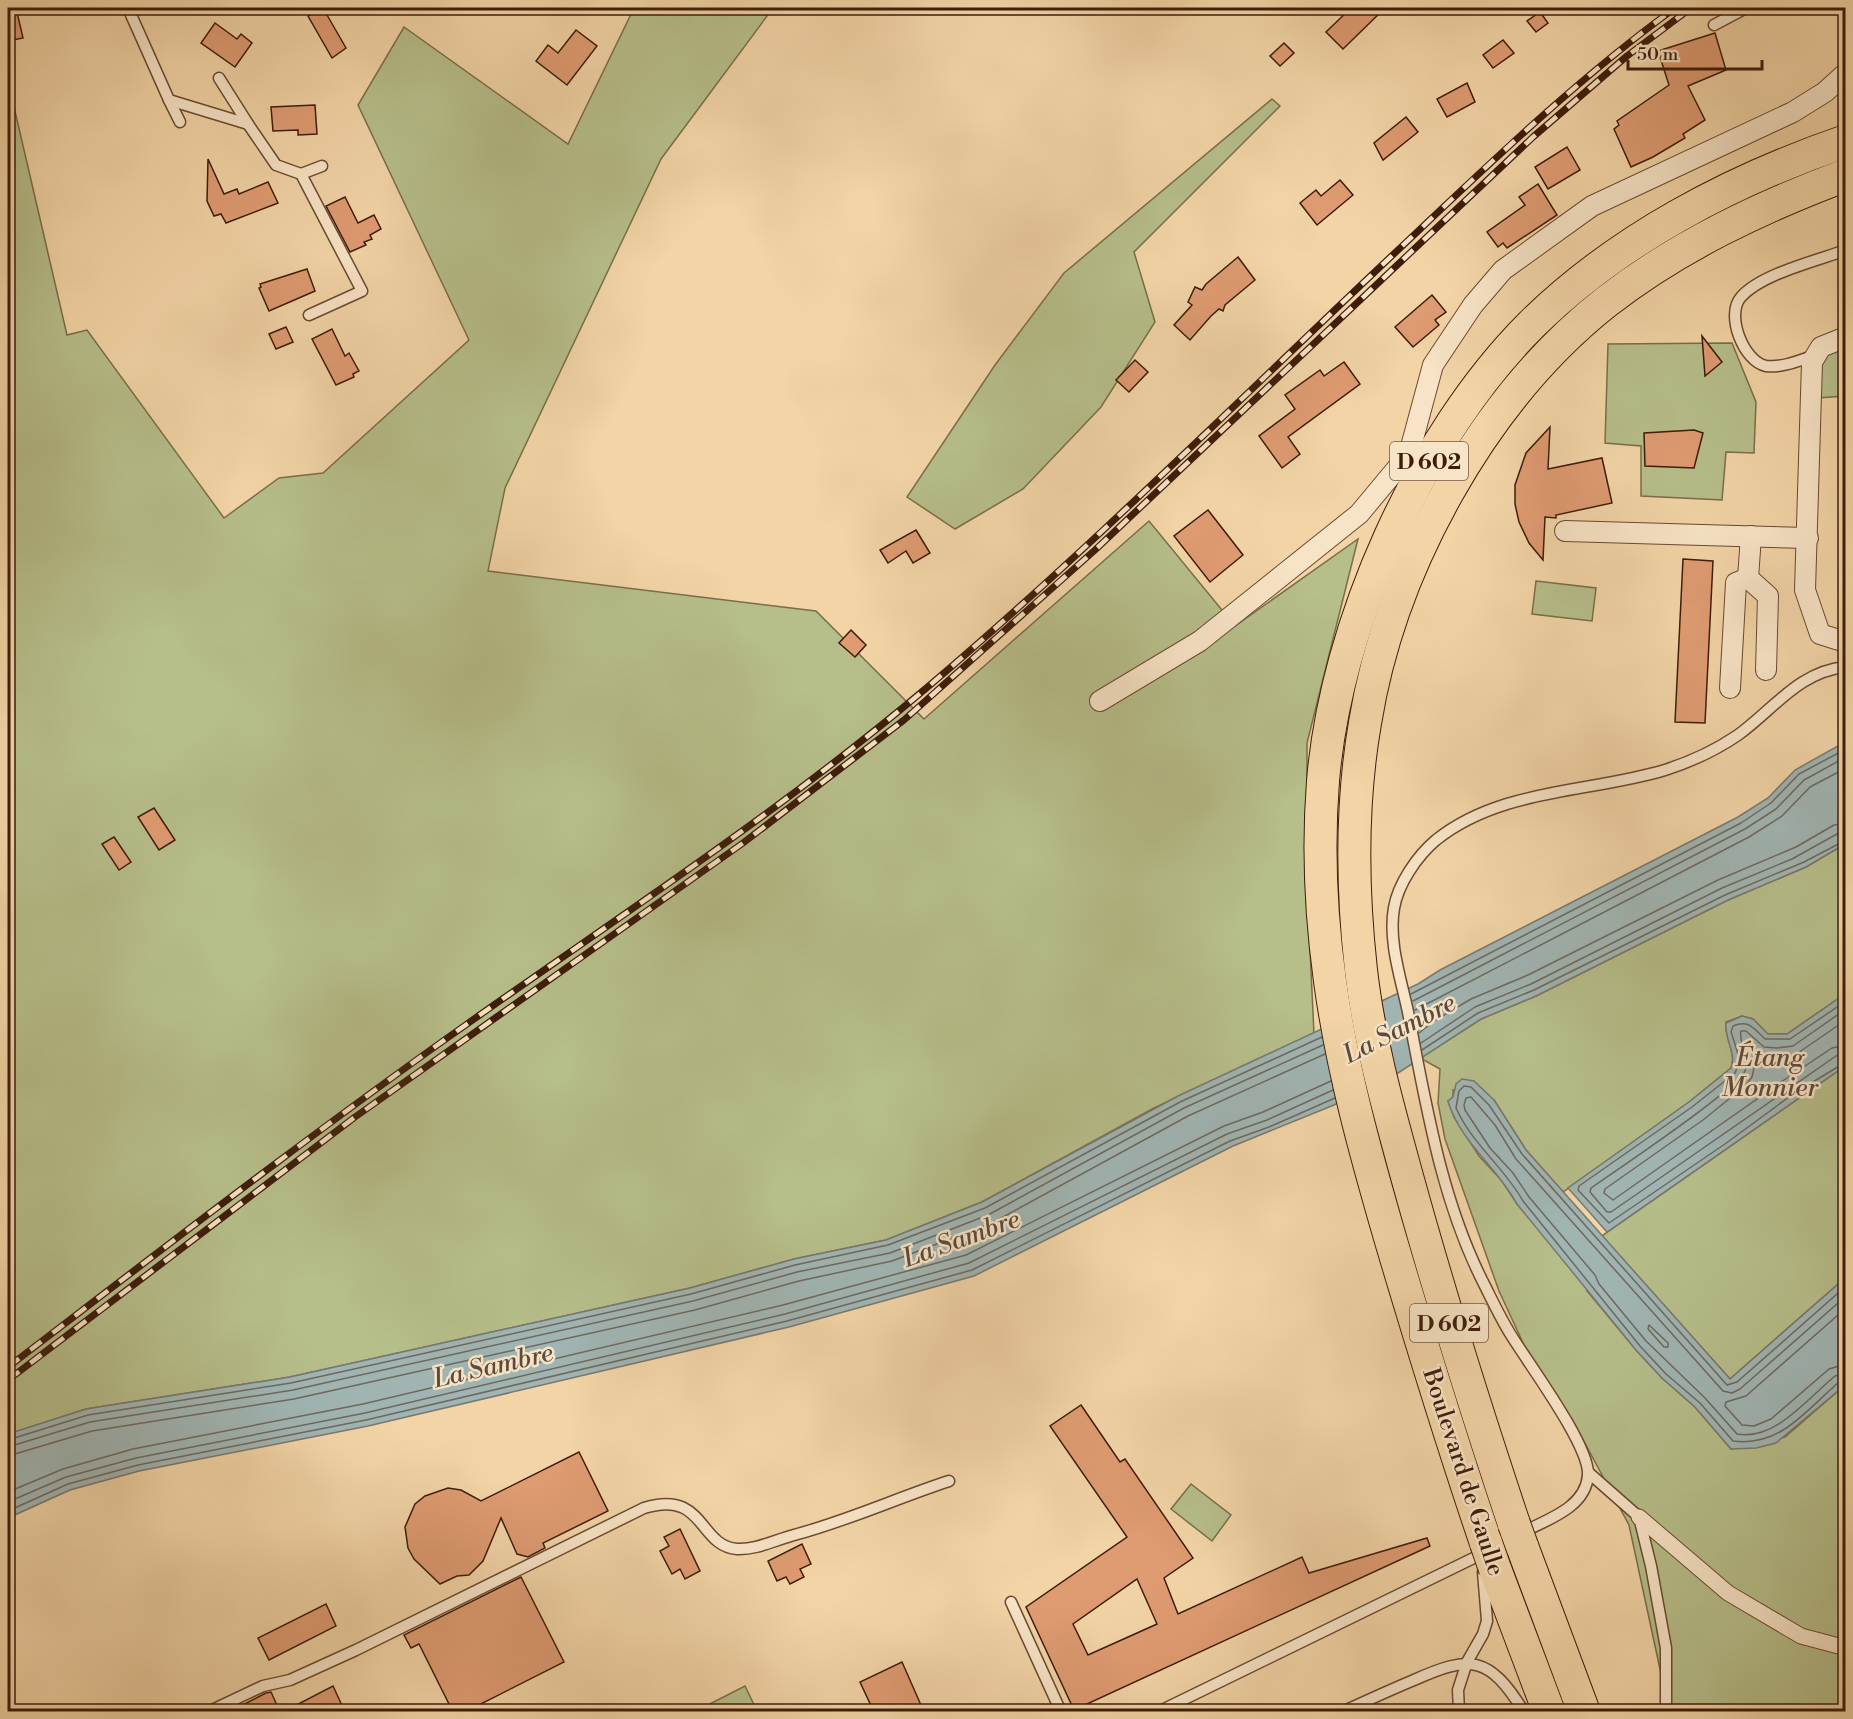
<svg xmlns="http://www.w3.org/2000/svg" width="1853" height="1719" font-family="'Libre Bodoni',serif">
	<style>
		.green { fill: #b6be8a; stroke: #7a6d4a; stroke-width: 1.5 }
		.water { fill: #a0b5b3; stroke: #79786f; stroke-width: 1.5 }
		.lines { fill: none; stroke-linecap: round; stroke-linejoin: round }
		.shore { stroke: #6f685e; stroke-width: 1.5 }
		.building { fill: #df9b72; stroke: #3e1c0a; stroke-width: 1.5; fill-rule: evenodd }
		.service-casing { stroke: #6b4a31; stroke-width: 13 }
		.pedestrian-casing { stroke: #6b4a31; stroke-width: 17 }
		.minor-casing { stroke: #6b4a31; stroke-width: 22 }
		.primary-casing { stroke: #3e1c0a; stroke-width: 34 }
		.service { stroke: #f7e3c5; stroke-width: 10 }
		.pedestrian { stroke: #f7e3c5; stroke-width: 15 }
		.minor { stroke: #f7e3c5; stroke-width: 20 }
		.primary { stroke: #f2d4a6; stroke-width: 32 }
		.rail-casing { stroke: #3e1c0a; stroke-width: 7 }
		.rail { stroke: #f7e3c5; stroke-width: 4.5; stroke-dasharray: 14; stroke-linecap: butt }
		.primary-bridge-casing { stroke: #3e1c0a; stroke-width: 34; stroke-linecap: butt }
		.primary-bridge { stroke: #f2d4a6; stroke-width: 32 }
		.labels { text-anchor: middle; stroke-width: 5; stroke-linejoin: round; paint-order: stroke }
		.shield { fill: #f7e3c5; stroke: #765842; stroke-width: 1.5 }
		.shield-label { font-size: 22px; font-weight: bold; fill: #3e1c0a }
		.street-label { font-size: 24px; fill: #3e1c0a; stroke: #f7e3c5 }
		.water-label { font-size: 26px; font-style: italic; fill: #5b4a3d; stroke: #f7e3c5 }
	</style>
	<rect width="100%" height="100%" fill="#f2d4a6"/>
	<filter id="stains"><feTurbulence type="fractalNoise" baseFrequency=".00333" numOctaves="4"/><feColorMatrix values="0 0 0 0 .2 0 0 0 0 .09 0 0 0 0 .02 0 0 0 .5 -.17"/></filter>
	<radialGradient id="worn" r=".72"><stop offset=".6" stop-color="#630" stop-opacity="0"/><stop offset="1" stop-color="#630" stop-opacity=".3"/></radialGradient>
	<g class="green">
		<path d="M634,8h139l-112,151 -156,329 -17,83 328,40 108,108 225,-198 86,105 123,-87 -51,204v143l7,148 -160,74 -172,94 -96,38 -92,19 -104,29 -400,89 -204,32 -78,26v-1354l59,254 20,-5 137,188 55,-40 44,-5 146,-133 -111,-235 46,-78 164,117z"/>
		<path d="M1272,99l8,7 -146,146 21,70 -54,85 -78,82 -68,40 -48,-32 88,-132 69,-92z"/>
		<path d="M1732,343l24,59 -2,51 -28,-1 -4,48 -81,-4v-50l-36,-3 3,-99z"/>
		<path d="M1842,347l3,3v46l-27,2 4,-39 9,-8z"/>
		<path d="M1536,581l60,7 -4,33 -60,-7z"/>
		<path d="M1845,844v150l-58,40h-20l-14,-15 -11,-3 -16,6c-2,16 11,31 5,46l-42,34 -126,90 -37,-42 -32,-50 -41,-10v7l-5,4 6,16 25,39 23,25 15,23 68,80 2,7 49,59 26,28 33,29 36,42 54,-12 60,-52v326h-176l-40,-186 -54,-100 -51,-80 -25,-54 -54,-152 -7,-36 2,-34 -20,-11 61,-39 55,-23 192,-96 78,-33z"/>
		<path d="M1845,1066v212l-115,101 -128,-143z"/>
		<path d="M1191,1484l40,31 -19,26 -41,-32z"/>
		<path d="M745,1686l12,25h-61z"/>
	</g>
	<g class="water">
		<path d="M1845,742v102l-39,23 -78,33 -192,96 -55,23 -83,54 -64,32 -101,41 -259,130 -185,51 -421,99 -229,45 -69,19 -62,28v-83l3,-2 75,-24 204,-32 400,-89 104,-29 92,-19 96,-38 196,-106 240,-112 22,-14 298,-153 30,-19 27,-28z"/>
		<path d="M1845,994v72l-238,166 -39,-44 121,-86 42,-34c6,-15 -7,-29 -5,-45l16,-7 11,3 15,15h19z"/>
		<path d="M1462,1079l12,2 20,19 32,50 204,229 115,-101v107l-69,58 -20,5 -25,1 -36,-42 -33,-29 -26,-28 -119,-146c-20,-37 -57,-62 -69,-103l5,-4 3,-13z"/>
	</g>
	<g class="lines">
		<g class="shore">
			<path d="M1411,994l330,-171 30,-20 28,-29 47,-25"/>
			<path d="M1413,1001l332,-172 31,-20 28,-29 42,-23"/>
			<path d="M1846,1001l-56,38h-25c-11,-10 -16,-20 -32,-13l-2,6 9,28 -5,13 -43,34 -113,79 -1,4 31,33 116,-79 68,-50 53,-32"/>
			<path d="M1846,1009l-53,37 -16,2 -13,-1 -18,-16h-5c-3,13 10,25 4,40 -7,18 -130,100 -154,117l-1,4 17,20h4l225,-156 10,-2"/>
			<path d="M1415,1010l334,-173 33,-21 28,-29 36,-19"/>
			<path d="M1846,1020l-51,35 -18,2 -20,-2 -5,22 -7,9 -42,34 -98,69 -1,4 9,7 171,-120 48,-32 14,-3"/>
			<path d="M1419,1033l15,-12 37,-22 57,-24 190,-95 78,-33 38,-22 12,-2"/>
			<path d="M1421,1043l54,-36 56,-23 191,-96 70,-29 45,-25 9,-2"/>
			<path d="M1422,1050l56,-37 56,-23 191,-95 79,-33 42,-22"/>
			<path d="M1846,1286l-109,96 -10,3 -205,-231 -33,-49 -18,-18 -7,-1 -5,5 -3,17c16,36 48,59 67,93l117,145 26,28 34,29 33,38c48,6 72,-30 106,-59l7,-1"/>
			<path d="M1846,1296l-106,93 -8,4 -9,-2 -207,-232 -21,-34 -24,-28 -5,1 -2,7 1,5 25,38 23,25 16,24 66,78 4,9 47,57 59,57 32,36c38,7 70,-35 98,-58l11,-3"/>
			<path d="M1846,1308l-100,88 -20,6 -1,4 17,19 12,1 17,-7 58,-50 17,-5"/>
			<path d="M1649,1325l19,18v4h-4l-16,-18z"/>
			<path d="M8,1440l80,-25 203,-32 400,-89 104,-29 93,-20 97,-37 195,-106 142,-65"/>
			<path d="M8,1447l82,-25 203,-32 400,-89 104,-29 93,-19 98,-38 196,-107 139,-63"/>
			<path d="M8,1456l84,-25 202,-32 401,-89 104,-29 93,-20 100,-38 196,-107 137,-62"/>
			<path d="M8,1492l55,-23 70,-20 230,-45 420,-99 183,-50 258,-129 39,-14 68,-31"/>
			<path d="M8,1502l58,-25 70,-19 229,-45 420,-99 184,-51 258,-129 40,-14 66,-30"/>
			<path d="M8,1511l60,-27 70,-19 228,-45 421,-99 185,-51 258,-129 39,-14 66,-29"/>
		</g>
	</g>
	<g class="building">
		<path d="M8,8h8l7,30 -15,3z"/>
		<path d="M323,8l23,40 -14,10 -24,-42z"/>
		<path d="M1351,8h34l-42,41 -17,-17z"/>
		<path d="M1540,12l8,11 -12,9 -9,-11z"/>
		<path d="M215,23l22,16 4,-5 11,9 -17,24 -34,-24z"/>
		<path d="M576,30l21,16 -30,39 -31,-24 12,-16 10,8z"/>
		<path d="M1715,33l11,37 -38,16 17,34 -22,14 2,4 -32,19 -22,10 -17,-38 5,-4 -2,-4 52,-36 -11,-34z"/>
		<path d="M1503,40l11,13 -21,15 -10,-13z"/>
		<path d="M1284,43l10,10 -14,13 -10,-10z"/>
		<path d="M1467,83l8,19 -28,15 -10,-18z"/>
		<path d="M315,105l2,29 -19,1v-5l-25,1 -2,-24z"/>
		<path d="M1406,117l12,15 -35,28 -9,-17z"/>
		<path d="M1567,147l13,23 -32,19 -13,-22z"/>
		<path d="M208,159l16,35 13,-5 2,5 29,-12 10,21 -52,20 -5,-9 -7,2 -7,-15z"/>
		<path d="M1340,180l13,15 -36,30 -17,-22 16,-13 5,6z"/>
		<path d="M1538,184l19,31 -50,33 -4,-5 -5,4 -11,-15 38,-27 -6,-8z"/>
		<path d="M345,197l13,26 16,-8 7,14 -11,6 2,4 -8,3 2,3 -16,7 -24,-46z"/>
		<path d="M1238,257l17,23 -30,25 -2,6 -4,-2 -8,7 -21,24 -16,-15 18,-20 -4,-3 7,-15 7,3 4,-6z"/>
		<path d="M307,269l8,22 -46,20 -10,-23 2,-1 -1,-3z"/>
		<path d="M1432,295l14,17 -11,8 4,5 -26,22 -18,-20z"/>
		<path d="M286,327l7,15 -17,7 -7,-15z"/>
		<path d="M332,329l13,27 4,-3 10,18 -6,3 1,3 -18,8 -24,-46z"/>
		<path d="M1702,336l20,26 -17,14z"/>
		<path d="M1135,360l13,12 -19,20 -13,-12z"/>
		<path d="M1344,362l16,22 -72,53 12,17 -18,14 -23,-32 36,-27 -10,-14 35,-25 4,6z"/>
		<path d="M1550,427l-2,42 54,-11 10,45 -56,12v3l-11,-1 -2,43 -14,-17 -10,-21 -4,-18v-19l11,-32z"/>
		<path d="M1694,430l9,3 -9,35 -49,-2 -1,-33z"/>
		<path d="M1208,510l35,45 -33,27 -36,-46z"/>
		<path d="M916,530l14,23 -17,10 -7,-12 -18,12 -8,-13z"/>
		<path d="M1683,559l30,2 -8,162 -30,-1z"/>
		<path d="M851,630l15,15 -11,12 -16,-14z"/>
		<path d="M154,808l21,32 -16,10 -21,-33z"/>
		<path d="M114,837l17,25 -12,8 -17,-26z"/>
		<path d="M1081,1405l39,57 5,-3 68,99 -29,20 14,36 124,-57 7,16 118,-35 3,8 -356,164 -48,-103 101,-70 -77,-111zM1137,1579l20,45 -69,31 -15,-31z"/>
		<path d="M579,1452l29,59 -65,32 2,5 -17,9 -11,-3 -16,-36 -18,43 -14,14 -12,1 -17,8 -26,-25 -6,-11 -3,-21 10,-23 10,-8 23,-8 13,2 20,11z"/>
		<path d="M680,1529l20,42 -15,8 -5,-10 -8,5 -12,-23 9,-5 -5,-9z"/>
		<path d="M802,1544l9,20 -11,5 4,8 -14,7 -4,-7 -9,4 -9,-20z"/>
		<path d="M521,1577l43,85 -99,50h-12l-34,-68 -8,4 -7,-13z"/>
		<path d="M326,1604l10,22 -67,34 -11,-22z"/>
		<path d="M902,1662l22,50h-50l-14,-30z"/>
		<path d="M333,1686l12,26h-62z"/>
		<path d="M271,1692l9,20h-51l37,-19z"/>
	</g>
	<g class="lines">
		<defs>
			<g id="service">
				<path d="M128,8l41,92 79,24 28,41 25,9 61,117 -53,24"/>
				<path d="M1714,25l32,-17"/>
				<path d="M219,78l29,46"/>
				<path d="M169,100l11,22"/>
				<path d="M301,174l21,-8"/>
				<path d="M1816,355c-16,5 -33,13 -50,11 -22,-4 -41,-51 -25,-69 20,-23 75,-36 105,-47"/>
				<path d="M1589,1473l50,44 12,49 15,82v64"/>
				<path d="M1521,1533c25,-13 65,-25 67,-58 2,-29 -60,-112 -77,-140 -10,-16 -18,-33 -26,-49 -44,-85 -59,-182 -77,-274 -7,-33 -20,-71 -14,-104 4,-24 23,-52 42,-68 65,-52 153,-47 229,-70 25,-8 51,-20 73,-35 35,-25 61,-64 108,-68"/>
				<path d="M1011,1602l50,110"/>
				<path d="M208,1712l55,-26 27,-6 66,-30 288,-142c61,-19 54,38 93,41 19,1 38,-9 57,-14 53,-14 103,-37 155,-54"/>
				<path d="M1158,1712l328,-160"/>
				<path d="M1342,1712c24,-11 48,-22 72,-32 56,-25 75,-25 110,32"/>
				<path d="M1459,1712l-1,-22 9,-28 16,-28 4,-13 -4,-49"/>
			</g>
			<path id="pedestrian" d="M1639,1517l89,76 73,43 45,12"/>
			<g id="minor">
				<path d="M1846,337l-25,10 -9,15 -7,228 15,44 19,6 7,-1"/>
				<path d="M1565,531l243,7"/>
				<path d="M1748,578l20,18 -2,74"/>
				<path d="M1730,688l6,-105 12,-5 3,-42"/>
				<path d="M1100,701l100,-60 159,-127 50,-60 24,-89 40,-60 30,-35 89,-64 201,-94 32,-20 21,-19"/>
			</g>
			<g id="primary">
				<path d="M1514,1524c-38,-114 -74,-228 -106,-344 -19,-69 -39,-139 -47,-210 -9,-81 -10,-166 4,-247 25,-155 117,-323 241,-421 72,-56 155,-95 240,-127"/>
				<path d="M1486,1543c-34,-100 -65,-201 -95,-302 -25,-86 -49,-172 -61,-260 -9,-65 -12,-136 -7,-200 13,-156 97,-345 208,-456 86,-85 201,-145 315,-184"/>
				<path d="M1522,1546l62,166"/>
				<path d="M1495,1569l54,143"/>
			</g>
		</defs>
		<use href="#service" class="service-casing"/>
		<use href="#pedestrian" class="pedestrian-casing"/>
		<use href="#minor" class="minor-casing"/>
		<use href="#primary" class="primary-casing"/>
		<use href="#service" class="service"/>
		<use href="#pedestrian" class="pedestrian"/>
		<use href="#minor" class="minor"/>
		<use href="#primary" class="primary"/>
		<defs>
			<g id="rail">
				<path d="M8,1367c152,-116 303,-233 459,-343 157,-111 317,-215 463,-339 162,-138 313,-289 468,-435 89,-84 178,-170 277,-242"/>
				<path d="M8,1380l347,-263 388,-274 161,-123 191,-170 438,-413 94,-81 64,-48"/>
			</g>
		</defs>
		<use href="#rail" class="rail-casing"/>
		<use href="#rail" class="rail"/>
		<defs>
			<g id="primary-bridge">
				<path d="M1514,1524l8,22"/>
				<path d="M1486,1543l9,26"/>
			</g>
		</defs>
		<use href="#primary-bridge" class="primary-bridge-casing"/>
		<use href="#primary-bridge" class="primary-bridge"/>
	</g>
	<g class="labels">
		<g class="shield">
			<rect x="1390" y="442" width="78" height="38" rx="4.5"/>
			<rect x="1410" y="1304" width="78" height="38" rx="4.5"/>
		</g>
		<g class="shield-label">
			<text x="1429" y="469">D 602</text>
			<text x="1449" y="1331">D 602</text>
		</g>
		<g class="street-label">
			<text transform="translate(1464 1472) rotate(72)" y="8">Boulevard de Gaulle</text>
		</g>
		<g class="water-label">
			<text transform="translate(1399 1028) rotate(-27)" y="9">La Sambre</text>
			<text x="1770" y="1066">Étang<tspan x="1770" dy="30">Monnier</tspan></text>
			<text transform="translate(961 1238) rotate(-20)" y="9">La Sambre</text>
			<text transform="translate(493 1365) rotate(-13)" y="9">La Sambre</text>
		</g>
	</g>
	<rect width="1853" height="1719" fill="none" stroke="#f2d4a6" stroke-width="30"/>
	<rect x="9" y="9" width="1835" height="1701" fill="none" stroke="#3e1c0a" stroke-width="3"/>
	<rect x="15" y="15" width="1823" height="1689" fill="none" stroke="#3e1c0a" stroke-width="1.5"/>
	<path d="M1628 60v9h134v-9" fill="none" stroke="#3e1c0a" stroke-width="3"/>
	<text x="1637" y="60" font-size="18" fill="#3e1c0a" stroke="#f7e3c5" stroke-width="4.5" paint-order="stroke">50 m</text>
	<rect width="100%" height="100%" filter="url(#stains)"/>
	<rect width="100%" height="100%" fill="url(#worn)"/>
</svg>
